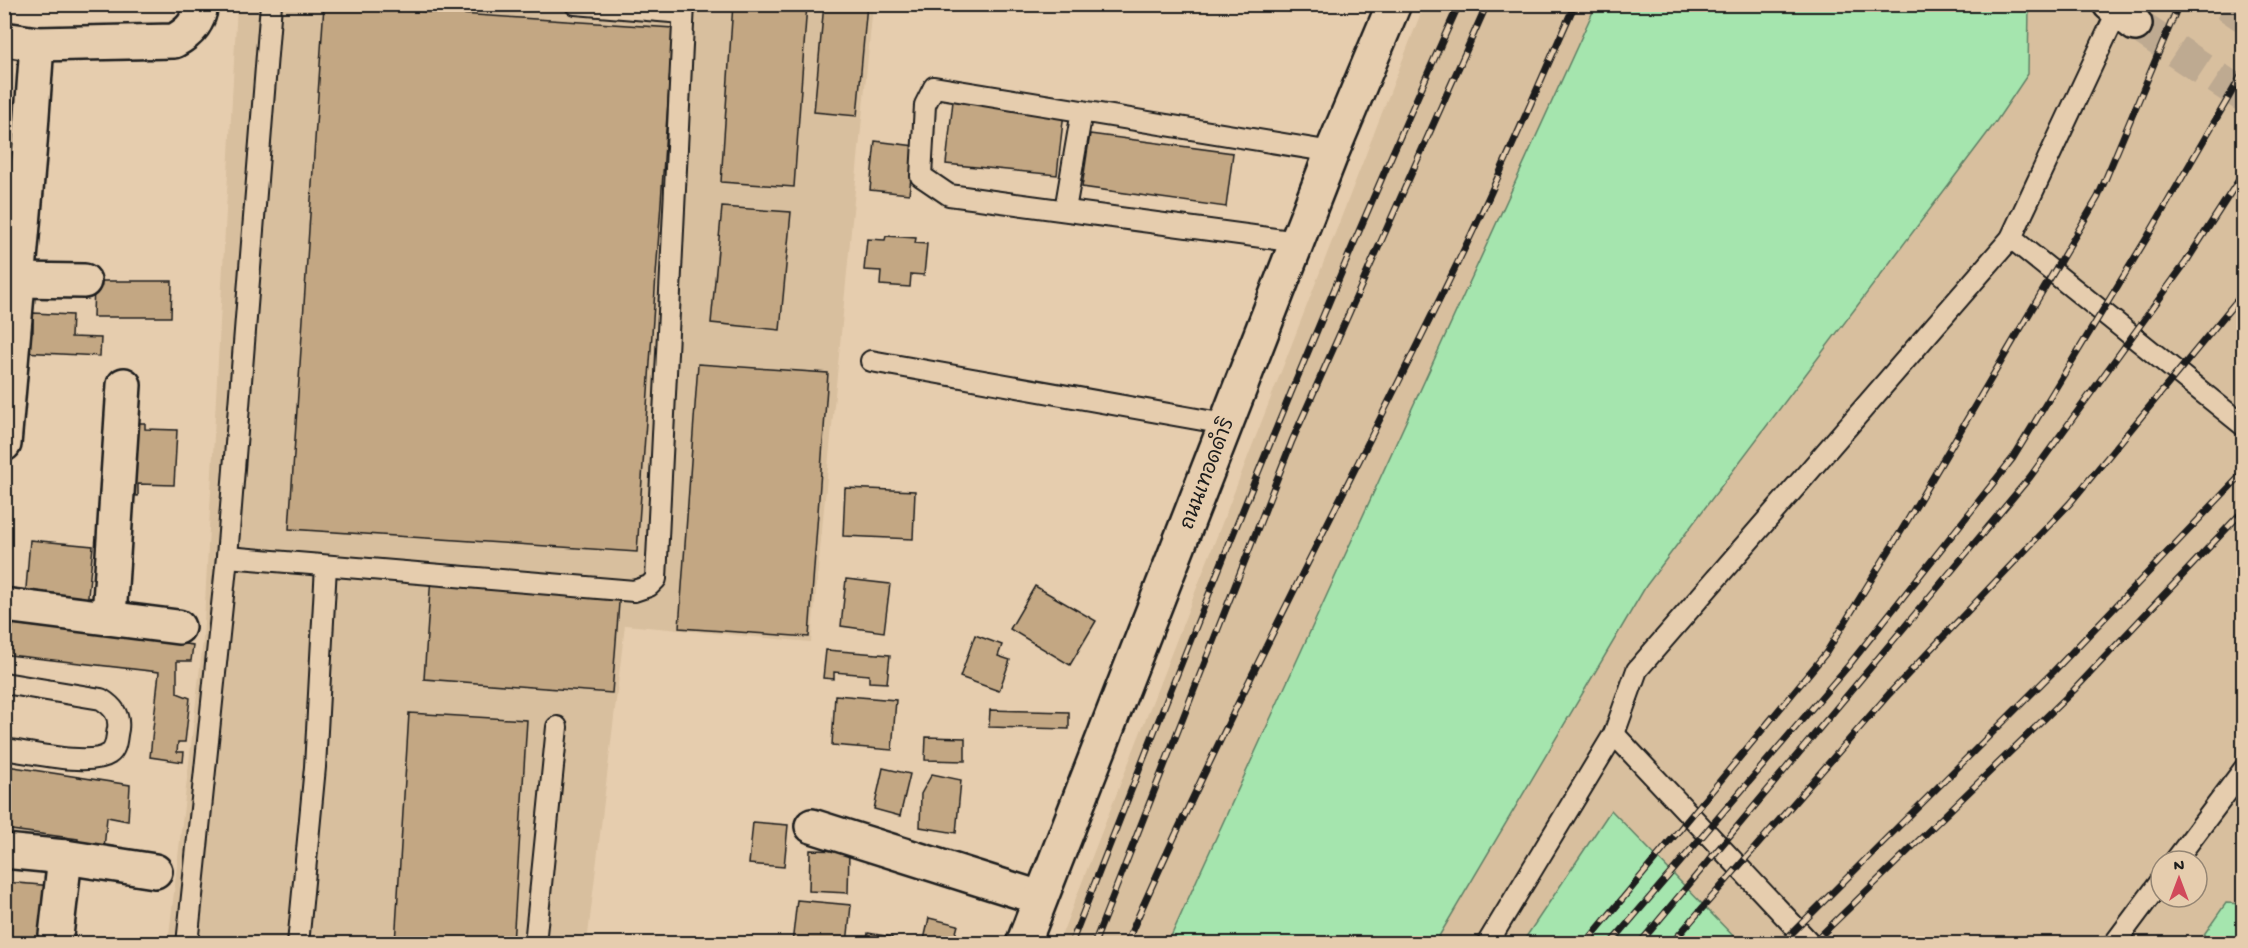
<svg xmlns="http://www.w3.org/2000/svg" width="2248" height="948" font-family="'Gochi Hand','Playpen Sans Thai',sans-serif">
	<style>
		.built { fill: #d8bf9e; fill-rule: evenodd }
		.green { fill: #a5e5ae; stroke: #608065; stroke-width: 1.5 }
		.building { fill: #c3a783; stroke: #1c1c1c; stroke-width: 1.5 }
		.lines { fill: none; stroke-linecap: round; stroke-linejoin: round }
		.minor-tunnel { stroke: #beaa91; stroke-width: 33; stroke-dasharray: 33 16; stroke-linecap: butt }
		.service-casing { stroke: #1c1c1c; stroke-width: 24 }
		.minor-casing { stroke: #1c1c1c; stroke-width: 38 }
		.tertiary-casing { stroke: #1c1c1c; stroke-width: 38 }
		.service { stroke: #e6cdae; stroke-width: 20 }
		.minor { stroke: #e6cdae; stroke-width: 33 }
		.tertiary { stroke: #e6cdae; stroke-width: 33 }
		.rail-casing { stroke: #1c1c1c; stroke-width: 7 }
		.rail { stroke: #e6cdae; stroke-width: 4.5; stroke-dasharray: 14; stroke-linecap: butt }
		.labels { text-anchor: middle; stroke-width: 4.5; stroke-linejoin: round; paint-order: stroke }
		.street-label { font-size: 20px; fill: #1c1c1c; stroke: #e6cdae }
	</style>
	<rect width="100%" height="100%" fill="#e6cdae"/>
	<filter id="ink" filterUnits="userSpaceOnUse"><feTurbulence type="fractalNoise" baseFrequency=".0167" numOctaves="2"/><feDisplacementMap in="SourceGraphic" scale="12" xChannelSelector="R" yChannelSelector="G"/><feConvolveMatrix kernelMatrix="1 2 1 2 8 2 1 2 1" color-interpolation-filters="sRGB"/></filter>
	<g filter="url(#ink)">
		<g class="built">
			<path d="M237,5h636l-62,637 -186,-17 -38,318 -419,1 35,-303z"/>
			<path d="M1424,5h819v938l-1185,1zM2161,861h36v36h-36z"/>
		</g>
		<g class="green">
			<path d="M2027,5l2,1 -1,68 -33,49 -349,463 -211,357h-267l428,-938z"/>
			<path d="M1611,810l129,133h-218z"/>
			<path d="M2226,903l17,1v39h-45z"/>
		</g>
		<g class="building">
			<path d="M733,4h74l-13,183 -73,-5z"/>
			<path d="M824,4h43l-10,112 -43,-4z"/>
			<path d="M324,5l349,23 -36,524 -348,-23z"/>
			<path d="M4,101l19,3v33l-19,-1z"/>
			<path d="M953,101l111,11 -7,63 -111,-11z"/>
			<path d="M1090,134l143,19 -7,54 -144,-20z"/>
			<path d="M875,141l40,5 -6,48 -39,-4z"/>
			<path d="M722,207l69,5 -11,118 -69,-7z"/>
			<path d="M886,236l30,2 -1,5 12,1 -3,31 -13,-1 -1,13 -30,-2 1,-14 -17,-1 3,-31 18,1z"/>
			<path d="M94,281h78l-1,36h-78z"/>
			<path d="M33,313l39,2 -1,22 30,1 -1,18 -78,-4 1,-20h10z"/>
			<path d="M698,364l130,9 -19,264 -130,-9z"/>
			<path d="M124,423h21v6l32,1 -3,55 -36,-1v12l-17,-1z"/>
			<path d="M845,488l70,3 -2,48 -70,-3z"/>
			<path d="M30,540l63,6 -6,60 -62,-6z"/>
			<path d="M431,576l189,14 -8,103 -188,-14z"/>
			<path d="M846,579l44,5 -6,48 -43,-6z"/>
			<path d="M1035,586l61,35 -26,44 -60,-36z"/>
			<path d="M13,624l180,21 -2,16h-14v32l13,5 -5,44h-7l-1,10h7l-1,10 -33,-5 9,-85 -150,-17z"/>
			<path d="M975,635l27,10 -4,11 12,4 -11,31 -39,-14z"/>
			<path d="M826,650l64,5 -3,28 -18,-1v-7l-35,-3v7l-11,-1z"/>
			<path d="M835,695l61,5 -4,50 -60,-5z"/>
			<path d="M990,710l79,2v17l-80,-2z"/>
			<path d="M409,713l118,7 -14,224h-118z"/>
			<path d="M926,737l39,1v23l-40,-1z"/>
			<path d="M7,766l123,19 -2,36 -21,-4 -3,32 -26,-3v-7l-74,-10v-47z"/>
			<path d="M883,768l27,6 -10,42 -26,-7z"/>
			<path d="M932,774l29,6 -5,53 -36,-6 1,-33z"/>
			<path d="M753,822l35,3 -4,42 -35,-3z"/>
			<path d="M810,850l39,1 -1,42 -39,-2z"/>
			<path d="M4,882l50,4 -4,58 -46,-3z"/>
			<path d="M797,900l54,5 -4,39h-55z"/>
			<path d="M929,918l29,7 -5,19h-30z"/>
			<path d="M868,933l24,4 -1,7h-25z"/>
		</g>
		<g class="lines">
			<g class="minor-tunnel">
				<path d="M2226,4l18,12"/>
				<path d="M2135,24l109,72"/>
			</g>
			<defs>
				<g id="service">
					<path d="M575,4l108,9"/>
					<path d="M1065,210l17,-99"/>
					<path d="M2011,238l233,188"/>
					<path d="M1298,242l-349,-47 -28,-19 4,-71 9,-18 398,65"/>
					<path d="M871,361l354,63"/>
					<path d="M227,557l407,34 15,-5 7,-7 28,-575"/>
					<path d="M4,683l97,16c11,7 19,15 17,30 -2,8 -1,20 -9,25 -19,13 -81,-2 -105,-5"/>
					<path d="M1614,734l197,210"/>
					<path d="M2175,861l69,-92"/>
					<path d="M187,944l40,-387 44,-553"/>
					<path d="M298,944l17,-177 11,-201"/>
					<path d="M535,944l22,-217"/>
					<path d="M1487,944l127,-210 23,-64 374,-432 106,-226"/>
					<path d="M2114,944l47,-63"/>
				</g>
				<g id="minor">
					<path d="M2110,4l25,20"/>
					<path d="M4,39l33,5 137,-3c15,-8 25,-18 27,-37"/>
					<path d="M17,280l67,1"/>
					<path d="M4,444l26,-300 7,-100"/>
					<path d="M4,605l174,22"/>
					<path d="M109,617l15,-232"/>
					<path d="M812,826l228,72"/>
					<path d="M4,851l61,6 90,14"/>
					<path d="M55,944l10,-87"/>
				</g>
				<path id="tertiary" d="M1023,944l309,-792 62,-148"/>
			</defs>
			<use href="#service" class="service-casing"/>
			<use href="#minor" class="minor-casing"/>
			<use href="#tertiary" class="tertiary-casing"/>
			<use href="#service" class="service"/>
			<use href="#minor" class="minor"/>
			<use href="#tertiary" class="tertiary"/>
			<defs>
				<g id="rail">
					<path d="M1071,944c123,-316 248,-631 388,-940"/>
					<path d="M1094,944l198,-503 195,-437"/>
					<path d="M1126,944c102,-232 221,-455 332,-682 42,-85 78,-172 117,-258"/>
					<path d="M1585,944l241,-291 77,-125 195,-331 81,-193"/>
					<path d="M1610,944l239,-279 164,-207 135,-222 96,-165"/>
					<path d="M1639,944l391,-467 156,-215 58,-90"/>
					<path d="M1671,944l218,-250 181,-191 174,-211"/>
					<path d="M1781,944l272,-272 191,-200"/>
					<path d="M1812,944l262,-254 170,-180"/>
				</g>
			</defs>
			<use href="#rail" class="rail-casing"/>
			<use href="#rail" class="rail"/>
		</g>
	</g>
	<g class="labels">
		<g class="street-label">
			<text transform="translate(1206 473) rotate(-69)" y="7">ถนนเทอดดำริ</text>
		</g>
	</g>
	<rect width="2248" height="948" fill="none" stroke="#e6cdae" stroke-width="24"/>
	<rect x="12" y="12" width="2224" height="924" fill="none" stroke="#1c1c1c" stroke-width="2" filter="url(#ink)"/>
	<g transform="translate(2179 879)"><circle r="28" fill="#e6cdae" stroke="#958674" stroke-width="1.5"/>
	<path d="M0-4.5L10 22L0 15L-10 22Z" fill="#d1495b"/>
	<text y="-9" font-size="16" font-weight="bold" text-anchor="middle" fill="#1c1c1c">N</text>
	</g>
</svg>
